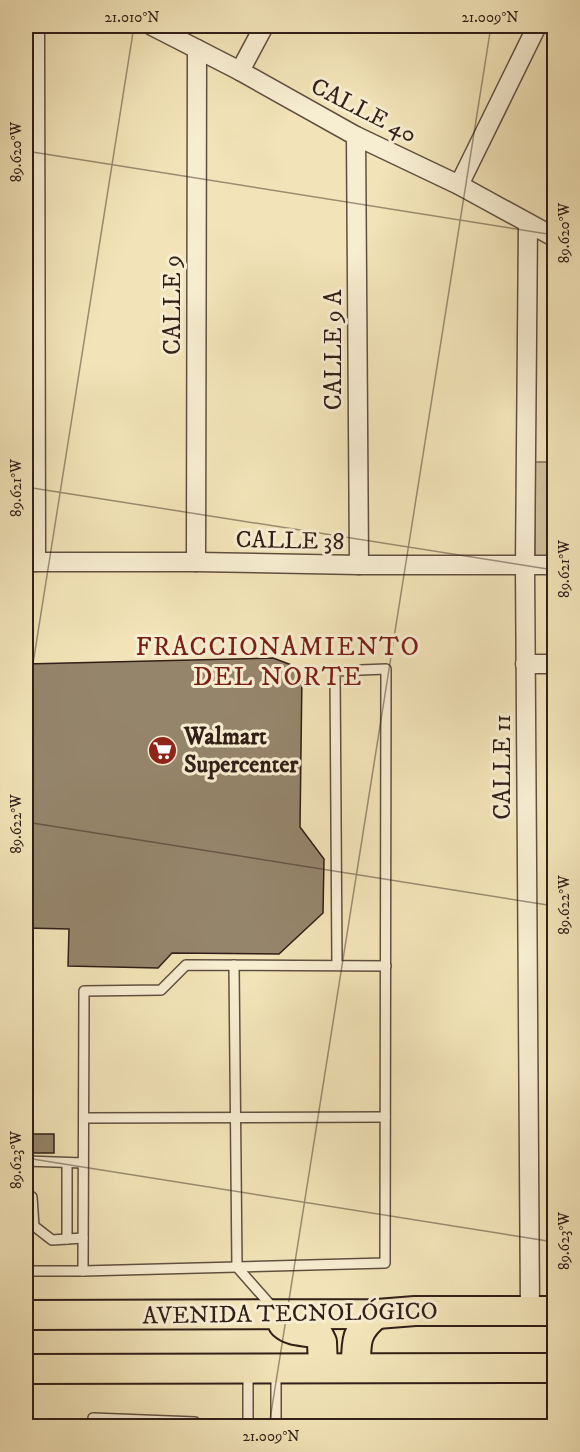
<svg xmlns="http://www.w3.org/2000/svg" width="580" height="1452" font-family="'IM FELL DW Pica',serif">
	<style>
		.green { fill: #d1c39d; stroke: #81715a; stroke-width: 1.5 }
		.building { fill: #95856b; stroke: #311f18; stroke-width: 1.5 }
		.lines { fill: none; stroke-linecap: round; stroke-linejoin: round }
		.lane-casing { stroke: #615040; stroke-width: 12 }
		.street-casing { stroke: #615040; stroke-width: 21 }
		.primary-casing { stroke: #311f18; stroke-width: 32 }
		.lane { stroke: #f7edd1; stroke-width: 9 }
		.street { stroke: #f7edd1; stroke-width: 18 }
		.primary { stroke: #f2e4b8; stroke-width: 28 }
		.ticks { fill: none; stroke: #311f18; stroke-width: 1.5; stroke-opacity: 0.45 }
		.labels { text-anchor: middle; stroke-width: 6; stroke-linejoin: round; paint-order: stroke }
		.street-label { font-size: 24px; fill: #311f18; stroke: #f7edd1 }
		.poi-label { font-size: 24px; font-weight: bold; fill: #311f18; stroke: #f7edd1; text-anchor: start }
		.neighbourhood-label { font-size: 26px; letter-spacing: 1.5px; fill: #7a1f14; stroke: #f7edd1 }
		.neatline { fill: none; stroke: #311f18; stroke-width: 2 }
		.ticks-label { font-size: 15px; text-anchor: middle; fill: #311f18 }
	</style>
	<rect width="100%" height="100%" fill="#f2e4b8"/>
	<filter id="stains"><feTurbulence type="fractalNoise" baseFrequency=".00333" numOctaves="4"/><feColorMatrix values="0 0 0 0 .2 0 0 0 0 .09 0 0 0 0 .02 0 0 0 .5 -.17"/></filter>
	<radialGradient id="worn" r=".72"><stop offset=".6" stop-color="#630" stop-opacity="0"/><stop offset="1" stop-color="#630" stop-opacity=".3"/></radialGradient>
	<rect class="green" x="535" y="462" width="19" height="95"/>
	<g class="building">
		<path d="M273,658l21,8 8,8 -2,153 24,32 -1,54 -44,41 -107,-1 -14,15 -90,-2 1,-37 -43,-1v-264z"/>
		<rect x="26" y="1134" width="28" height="19"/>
	</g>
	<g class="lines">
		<defs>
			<g id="lane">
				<path d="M234,965l3,302 37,42"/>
				<path d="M84,1118l301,-1"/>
				<path d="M26,1161l57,2"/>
				<path d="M67,1163v76"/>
				<path d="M26,1193l6,4 2,29 18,14 31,-2"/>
				<path d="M26,1271h57l302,-8 1,-594 -51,2 2,294"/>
				<path d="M83,1271l1,-280 77,-1 25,-25 200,1"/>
				<path d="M276,1372v54"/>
				<path d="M93,1426v-8l102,4 -1,4"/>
				<path d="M248,1426v-55"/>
			</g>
			<g id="street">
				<path d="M35,26l1,536"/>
				<path d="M152,26l88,45 116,65 103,49 95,52"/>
				<path d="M240,71l24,-45"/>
				<path d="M356,136l3,429"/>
				<path d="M459,185l78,-159"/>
				<path d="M528,223l-3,342 5,746"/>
				<path d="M26,562h170l163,3h195"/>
				<path d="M196,562l1,-513"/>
				<path d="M525,664h29"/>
			</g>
			<g id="primary">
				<path d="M26,1315l351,-1 38,-3h139"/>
				<path d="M283,1324c10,9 22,6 35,10l4,8 1,26"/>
				<path d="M356,1368c0,-25 -1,-38 21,-54"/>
				<path d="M26,1369l528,-1"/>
			</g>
		</defs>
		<use href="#lane" class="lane-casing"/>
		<use href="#street" class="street-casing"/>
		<use href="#primary" class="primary-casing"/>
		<use href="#lane" class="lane"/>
		<use href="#street" class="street"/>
		<use href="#primary" class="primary"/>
	</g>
	<path class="ticks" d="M26,151l528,84M26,487l528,83M26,708l108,-682M26,822l528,84M26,1158l528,84M269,1426l222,-1400"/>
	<defs>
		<symbol id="supermarket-disc" viewBox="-11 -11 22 22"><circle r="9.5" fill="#8f2418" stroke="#f7edd1"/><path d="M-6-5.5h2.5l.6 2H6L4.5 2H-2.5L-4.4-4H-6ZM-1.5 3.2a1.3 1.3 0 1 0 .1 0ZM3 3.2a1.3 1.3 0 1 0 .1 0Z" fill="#fff"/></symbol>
	</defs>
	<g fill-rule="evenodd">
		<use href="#supermarket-disc" x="146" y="734" width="33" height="33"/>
	</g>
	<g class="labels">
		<g class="street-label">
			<text transform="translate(364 110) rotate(27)" y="8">CALLE 40</text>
			<text transform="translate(172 305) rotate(-90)" y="8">CALLE 9</text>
			<text transform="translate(333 350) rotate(-90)" y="8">CALLE 9 A</text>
			<text transform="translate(290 540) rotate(1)" y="8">CALLE 38</text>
			<text transform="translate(502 767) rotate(-90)" y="8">CALLE 11</text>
			<text transform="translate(290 1313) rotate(-1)" y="8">AVENIDA TECNOLÓGICO</text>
		</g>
		<g class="poi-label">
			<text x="184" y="744">Walmart<tspan x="184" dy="28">Supercenter</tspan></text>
		</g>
		<g class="neighbourhood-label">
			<text x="278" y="655">FRACCIONAMIENTO<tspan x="278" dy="30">DEL NORTE</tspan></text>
		</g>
	</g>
	<rect width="580" height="1452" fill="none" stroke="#f2e4b8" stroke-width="66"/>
	<rect x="33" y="33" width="514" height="1386" class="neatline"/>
	<g class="ticks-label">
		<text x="132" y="22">21.010°N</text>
		<text x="490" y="22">21.009°N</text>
		<text transform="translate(16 152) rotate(-90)" y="5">89.620°W</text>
		<text transform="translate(564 233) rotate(-90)" y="5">89.620°W</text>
		<text transform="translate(16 488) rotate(-90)" y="5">89.621°W</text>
		<text transform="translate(564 569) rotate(-90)" y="5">89.621°W</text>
		<text transform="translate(16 824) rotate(-90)" y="5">89.622°W</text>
		<text transform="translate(564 905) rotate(-90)" y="5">89.622°W</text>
		<text transform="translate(16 1160) rotate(-90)" y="5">89.623°W</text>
		<text transform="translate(564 1241) rotate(-90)" y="5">89.623°W</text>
		<text x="271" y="1441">21.009°N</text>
	</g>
	<rect width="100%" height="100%" filter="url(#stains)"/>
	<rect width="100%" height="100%" fill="url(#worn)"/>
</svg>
